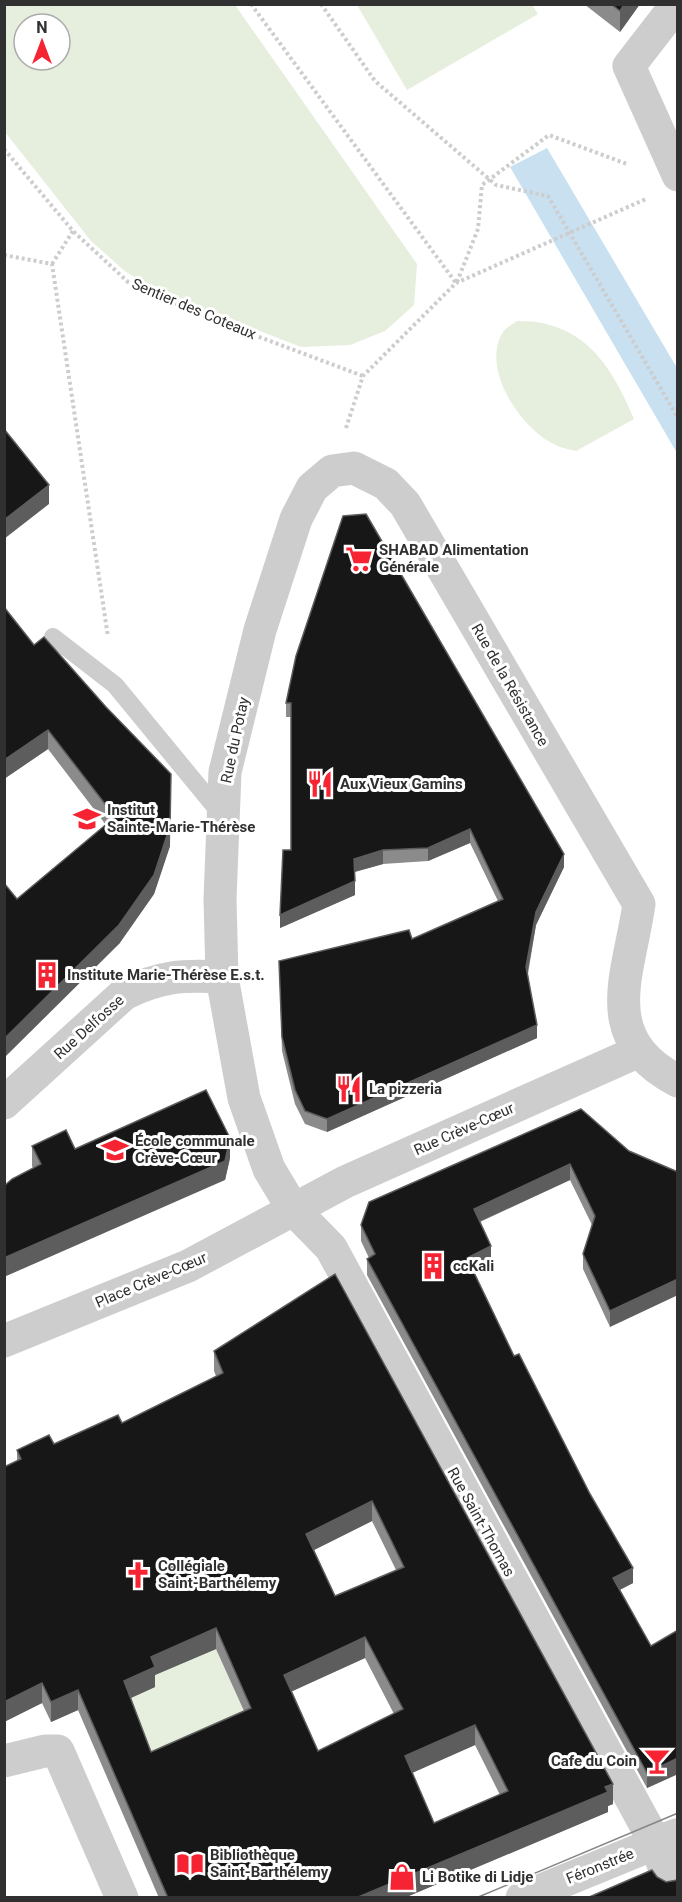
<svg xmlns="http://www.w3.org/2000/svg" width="682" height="1902" font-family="Roboto,sans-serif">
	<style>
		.green { fill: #e6eedd; fill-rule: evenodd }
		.water { fill: #c8e0f0 }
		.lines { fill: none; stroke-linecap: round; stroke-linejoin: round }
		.path { stroke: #cdcdcd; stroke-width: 4; stroke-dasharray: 3 3; stroke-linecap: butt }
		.lane { stroke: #cdcdcd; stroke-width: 18 }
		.street { stroke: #cdcdcd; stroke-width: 33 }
		.tram { stroke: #858585; stroke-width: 1.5 }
		.path-bridge { stroke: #cdcdcd; stroke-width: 4; stroke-dasharray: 3 3; stroke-linecap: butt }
		.wall { fill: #8b8b8b; fill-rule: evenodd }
		.shaded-wall { fill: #5d5d5d }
		.building { fill: #171717; stroke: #5d5d5d; stroke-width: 1.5; fill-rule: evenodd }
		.labels { text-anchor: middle; stroke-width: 6; stroke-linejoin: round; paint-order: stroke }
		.street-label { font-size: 15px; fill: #303030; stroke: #fff }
		.poi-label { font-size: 15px; font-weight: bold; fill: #303030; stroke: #fff; text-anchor: start }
	</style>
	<rect width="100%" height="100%" fill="#fff"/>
	<g class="green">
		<path d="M5,4l230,1 182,259 -3,41 -29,26 -35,14 -49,2 -139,-54 -36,-21 -35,-31 -86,-109zM24,24h36v36h-36z"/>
		<path d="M357,5h175l6,9 -131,76z"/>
		<path d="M517,321c65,-1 94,43 117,98l-58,32c-7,-2 -16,-3 -22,-7 -33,-15 -74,-76 -51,-112 3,-4 10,-8 14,-11z"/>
		<path d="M217,1648l34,80 -100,44 -27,-71 27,-24z"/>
	</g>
	<path class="water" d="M547,148l130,220v85l-167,-286z"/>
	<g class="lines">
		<g class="path">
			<path d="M251,4l205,279"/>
			<path d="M4,149l69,82 55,51 73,33 162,61"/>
			<path d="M4,255l48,9 56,373"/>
			<path d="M52,264l21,-33"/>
			<path d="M457,282l21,-53 4,-44 67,-50 78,29"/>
			<path d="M346,428l17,-52 93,-93 190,-84"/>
		</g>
		<path class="lane" d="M53,637l62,48 107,130"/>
		<g class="street">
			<path d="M677,4l-48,62 49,109"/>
			<path d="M4,1103l120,-109c36,-18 58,-19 98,-17"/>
			<path d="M4,1341l184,-75 157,-84 292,-130"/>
			<path d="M4,1761l41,-10h13l64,147"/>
			<path d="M670,1884l-14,-40 -325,-596 -38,-39 -24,-40 -25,-71 -22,-121 -2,-78 5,-127 35,-142 36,-111 16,-31 20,-17 22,-3 32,16 19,20 234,400c-10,71 -44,134 39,177"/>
			<path d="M522,1898l154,-63"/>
		</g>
		<path class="tram" d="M476,1898l202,-85"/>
		<path class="path-bridge" d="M321,4l54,77 121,104 52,11 130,222"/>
	</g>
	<g class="wall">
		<path d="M584,4h56l-20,28z"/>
		<path d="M4,607l166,239 -16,48 -35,50 -102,-45 89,-74 -58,-76 -44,30z"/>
		<path d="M296,656l268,211 -28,58 -8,49 9,64 -210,94 -22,-8 -10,-20 -13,-53 -3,-90 133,-22 86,-38 -28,-58 -42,18 -45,3 -28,8v23l-75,33 11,-78v-133h-5v-14z"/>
		<path d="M32,1146l43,3 155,9 -5,22 -192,-12 -1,-2z"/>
		<path d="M629,1151l-19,176 -27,-58v-15l9,-29 -22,-45 -90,42 11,40 -18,8 41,86 119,227 -13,7 31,56 27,-16v144l-31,14 -280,-513v-16l2,-1 -8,-17v-16l8,-23z"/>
		<path d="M335,1274l278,530 -5,2v6l-204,86h-245l-81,-188 -27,12 -9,-19 -38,19v-255l13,-6v-11l37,-6 68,-21 94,-47 -2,-5v-20zM372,1521l24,49 -61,26 -21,-46zM216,1649l28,62 -93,41 -20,-54 24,-11v-12zM365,1658l29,56 -76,37 -26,-60zM475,1745l25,50 -66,28 -22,-50z"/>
	</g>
	<g class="shaded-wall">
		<path d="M624,4h16l-20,28v-21z"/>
		<path d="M49,485v19l-45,35v-19z"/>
		<path d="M48,730v19l-44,30v-19z"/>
		<path d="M171,774l-1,72 -16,48 -35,50 -115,114v-19z"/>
		<path d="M470,829v14l-42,18v-13z"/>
		<path d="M383,850v14l-29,8v-13z"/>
		<path d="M564,854v13l-28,58 -10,56v-14l10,-55z"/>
		<path d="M355,881v14l-75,33v-13z"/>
		<path d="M537,1025v13l-210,94v-13z"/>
		<path d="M230,1138v20l-5,22 -221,97v-19z"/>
		<path d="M570,1164v16l-96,44v-15z"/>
		<path d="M491,1246v16l-24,11v-15z"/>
		<path d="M678,1279v16l-68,32v-16z"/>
		<path d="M372,1501v20l-66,33v-20z"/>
		<path d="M633,1568v15l-20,10v-15z"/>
		<path d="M216,1628v21l-61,26v12l-31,14v-20l27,-24z"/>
		<path d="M365,1637v21l-81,37v-20z"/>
		<path d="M42,1683v20l-38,19v-20z"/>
		<path d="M78,1690v20l-27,12v-20z"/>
		<path d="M475,1725v20l-70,31v-20z"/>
		<path d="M678,1758v16l-31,14v-15z"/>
		<path d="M613,1784v20l-5,2v6l-204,86h-48z"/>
	</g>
	<g class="building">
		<path d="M611,4h13l-4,7z"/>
		<path d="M4,429l45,56 -45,35z"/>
		<path d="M366,514l198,340 -28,58 -10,55 11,58 -210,94 -22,-8 -10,-21 -13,-53 -3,-76 130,-31 3,9 91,-40 -33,-70 -42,19 -45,2 -29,9 1,22 -75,34 3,-65h8v-147h-5l10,-47 47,-140z"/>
		<path d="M4,607l30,38 10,-8 62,70 65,67 -1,52 -16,49 -35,50 -115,114v-156l13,16 98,-82 -67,-87 -44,30z"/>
		<path d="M206,1090l24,48 -5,23 -221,97v-72l8,-7 29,-15 -9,-18 34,-16 9,19z"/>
		<path d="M581,1109l48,42 49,21v107l-68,32 -27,-57 12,-38 -25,-52 -96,45 17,37 -24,12 47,98 5,-2 71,140 43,74 -20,10 38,68 27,-16v128l-31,15 -280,-514 8,-5 -14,-29 8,-23z"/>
		<path d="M335,1274l278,510 -8,3 3,5 -252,106h-188l-90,-208 -27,12 -9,-19 -38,19v-235l17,-8 -4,-9 32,-15 5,9 64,-29 4,8 101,-50 -9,-22zM372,1501l32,66 -69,29 -29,-62zM216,1628l35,80 -100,44 -27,-71 31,-14 -4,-10zM365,1637l38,72 -85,42 -34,-76zM475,1725l33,66 -74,32 -29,-67z"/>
		<path d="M652,1870l5,7 9,5 12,-2v18h-91z"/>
	</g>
	<defs>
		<symbol id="supermarket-bare" viewBox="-9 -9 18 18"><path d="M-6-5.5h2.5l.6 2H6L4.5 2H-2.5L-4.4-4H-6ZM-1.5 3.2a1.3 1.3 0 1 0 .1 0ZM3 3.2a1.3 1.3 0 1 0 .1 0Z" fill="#f62333" stroke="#fff" stroke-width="2.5" paint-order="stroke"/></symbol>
		<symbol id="restaurant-bare" viewBox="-9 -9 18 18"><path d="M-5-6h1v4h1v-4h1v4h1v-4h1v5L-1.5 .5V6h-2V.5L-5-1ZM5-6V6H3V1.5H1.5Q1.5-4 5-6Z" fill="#f62333" stroke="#fff" stroke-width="2.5" paint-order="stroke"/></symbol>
		<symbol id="school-bare" viewBox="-9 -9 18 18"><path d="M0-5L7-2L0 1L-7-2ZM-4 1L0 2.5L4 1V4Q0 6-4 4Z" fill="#f62333" stroke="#fff" stroke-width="2.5" paint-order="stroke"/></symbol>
		<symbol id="building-bare" viewBox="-9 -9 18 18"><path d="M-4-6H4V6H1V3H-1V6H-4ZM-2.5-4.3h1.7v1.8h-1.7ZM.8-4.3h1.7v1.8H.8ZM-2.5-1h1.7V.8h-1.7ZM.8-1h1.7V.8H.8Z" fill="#f62333" stroke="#fff" stroke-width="2.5" paint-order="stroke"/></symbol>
		<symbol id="church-bare" viewBox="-9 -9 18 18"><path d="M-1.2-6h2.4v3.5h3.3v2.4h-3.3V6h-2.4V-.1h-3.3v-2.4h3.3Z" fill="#f62333" stroke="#fff" stroke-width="2.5" paint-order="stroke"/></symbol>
		<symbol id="bar-bare" viewBox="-9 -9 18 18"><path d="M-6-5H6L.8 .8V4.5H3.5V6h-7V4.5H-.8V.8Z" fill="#f62333" stroke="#fff" stroke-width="2.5" paint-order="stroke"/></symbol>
		<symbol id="library-bare" viewBox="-9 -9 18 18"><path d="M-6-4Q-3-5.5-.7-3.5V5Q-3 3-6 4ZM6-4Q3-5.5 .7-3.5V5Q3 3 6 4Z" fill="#f62333" stroke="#fff" stroke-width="2.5" paint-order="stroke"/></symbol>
		<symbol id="shop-bare" viewBox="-9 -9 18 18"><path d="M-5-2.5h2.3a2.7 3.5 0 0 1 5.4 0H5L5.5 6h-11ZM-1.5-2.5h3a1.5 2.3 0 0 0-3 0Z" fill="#f62333" stroke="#fff" stroke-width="2.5" paint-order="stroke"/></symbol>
	</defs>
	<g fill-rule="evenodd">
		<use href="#supermarket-bare" x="340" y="540" width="38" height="38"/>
		<use href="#restaurant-bare" x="301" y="765" width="38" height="38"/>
		<use href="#school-bare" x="68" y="800" width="38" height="38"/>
		<use href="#building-bare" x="28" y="956" width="38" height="38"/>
		<use href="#restaurant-bare" x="330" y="1070" width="38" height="38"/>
		<use href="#school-bare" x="96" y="1131" width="38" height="38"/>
		<use href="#building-bare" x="414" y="1247" width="38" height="38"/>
		<use href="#church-bare" x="119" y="1556" width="38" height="38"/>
		<use href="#bar-bare" x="638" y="1742" width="38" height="38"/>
		<use href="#library-bare" x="171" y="1845" width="38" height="38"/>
		<use href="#shop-bare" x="383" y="1858" width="38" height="38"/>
	</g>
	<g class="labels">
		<g class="street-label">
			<text transform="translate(194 309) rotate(23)" y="5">Sentier des Coteaux</text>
			<text transform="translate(510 685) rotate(60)" y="5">Rue de la Résistance</text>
			<text transform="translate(235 740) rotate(-78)" y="5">Rue du Potay</text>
			<text transform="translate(89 1027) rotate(-42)" y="5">Rue Delfosse</text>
			<text transform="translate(464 1129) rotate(-24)" y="5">Rue Crève-Cœur</text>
			<text transform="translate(151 1280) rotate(-23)" y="5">Place Crève-Cœur</text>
			<text transform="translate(481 1522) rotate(61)" y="5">Rue Saint-Thomas</text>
			<text transform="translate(600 1866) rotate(-22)" y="5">Féronstrée</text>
		</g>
		<g class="poi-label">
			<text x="379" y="555">SHABAD Alimentation<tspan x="379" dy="17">Générale</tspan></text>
			<text x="340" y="789">Aux Vieux Gamins</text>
			<text x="107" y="815">Institut<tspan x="107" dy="17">Sainte-Marie-Thérèse</tspan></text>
			<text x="67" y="980">Institute Marie-Thérèse E.s.t.</text>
			<text x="369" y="1094">La pizzeria</text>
			<text x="135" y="1146">École communale<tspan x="135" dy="17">Crève-Cœur</tspan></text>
			<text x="453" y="1271">ccKali</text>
			<text x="158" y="1571">Collégiale<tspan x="158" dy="17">Saint-Barthélemy</tspan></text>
			<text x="637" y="1766" text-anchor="end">Cafe du Coin</text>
			<text x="210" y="1860">Bibliothèque<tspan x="210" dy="17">Saint-Barthélemy</tspan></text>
			<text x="422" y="1882">Li Botike di Lidje</text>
		</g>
	</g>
	<rect width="682" height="1902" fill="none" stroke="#303030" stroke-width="12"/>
	<g transform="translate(42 42)"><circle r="28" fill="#ffffff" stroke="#acacac" stroke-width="1.5"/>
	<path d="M0-4.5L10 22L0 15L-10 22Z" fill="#f62333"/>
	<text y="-9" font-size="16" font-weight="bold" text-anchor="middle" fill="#303030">N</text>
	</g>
</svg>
